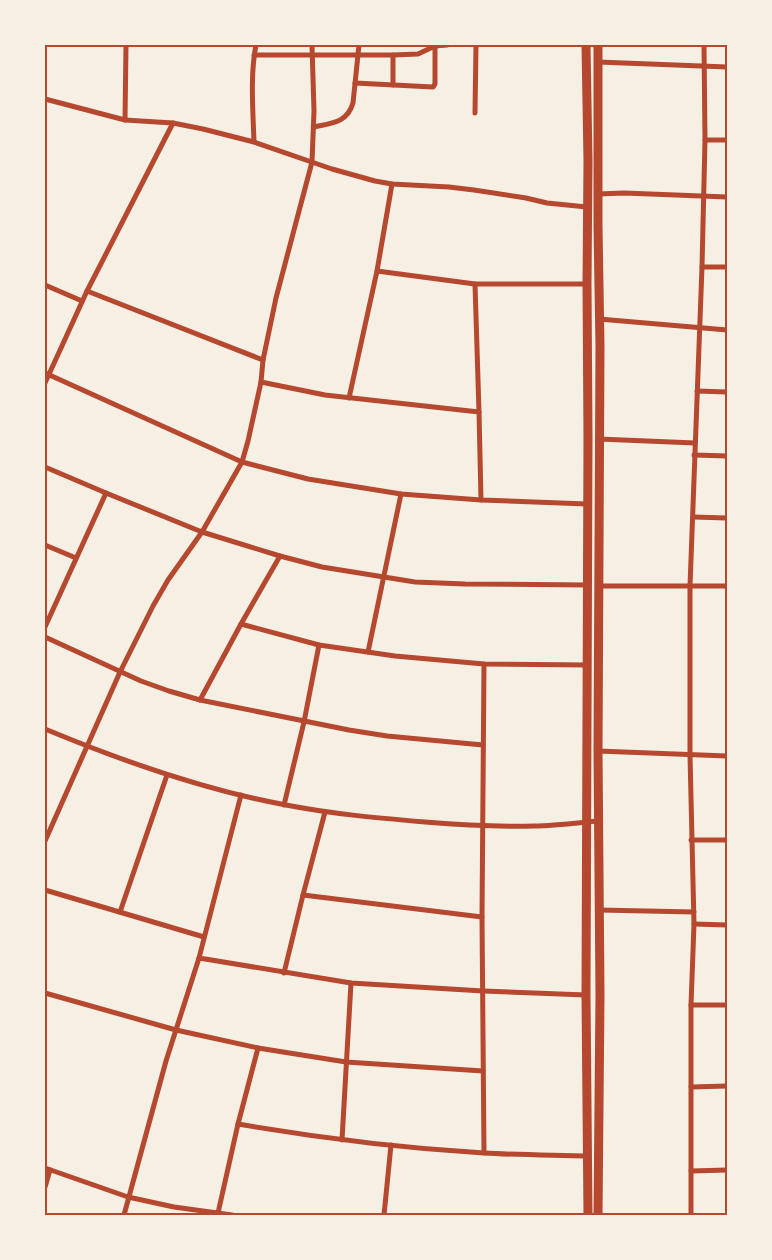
<svg xmlns="http://www.w3.org/2000/svg" width="772" height="1260" font-family="Signika,sans-serif">
	<style>
		.lines { fill: none; stroke-linecap: round; stroke-linejoin: round }
		.minor { stroke: #b5482f; stroke-width: 5 }
		.secondary { stroke: #b5482f; stroke-width: 9 }
		.neatline { fill: none; stroke: #b5482f; stroke-width: 2 }
	</style>
	<rect width="100%" height="100%" fill="#f6efe4"/>
	<g class="lines">
		<g class="minor">
			<path d="M254,55h139l25,-1 17,-8 12,-1"/>
			<path d="M598,62l129,5"/>
			<path d="M355,83l78,4 2,-3v-38"/>
			<path d="M393,85v-30"/>
			<path d="M45,99l80,21 48,3 30,6 51,13 78,27 43,12 17,3 57,3 25,3 52,8 21,5 40,4"/>
			<path d="M475,113l1,-68"/>
			<path d="M125,120l1,-75"/>
			<path d="M314,127c18,-4 33,-4 39,-24l6,-58"/>
			<path d="M705,140h22"/>
			<path d="M254,142c-1,-30 -4,-68 2,-97"/>
			<path d="M598,194l26,-1 103,4"/>
			<path d="M702,267h25"/>
			<path d="M377,271l98,13h112"/>
			<path d="M475,284l4,128"/>
			<path d="M45,285l37,16"/>
			<path d="M87,291l176,69"/>
			<path d="M599,319l128,11"/>
			<path d="M45,373l197,89 66,17 93,15 80,6 106,4"/>
			<path d="M261,382l64,13 154,17 2,88"/>
			<path d="M45,383l42,-92 86,-168"/>
			<path d="M697,391l30,1"/>
			<path d="M349,398l28,-127 15,-87"/>
			<path d="M599,439l96,4"/>
			<path d="M694,455l33,1"/>
			<path d="M45,467l61,26 96,39 78,24 42,11 93,15 50,2 122,1"/>
			<path d="M693,517l34,1"/>
			<path d="M45,545l31,13"/>
			<path d="M598,586h129"/>
			<path d="M241,624l78,21 76,11 89,8 103,1"/>
			<path d="M45,627l61,-134"/>
			<path d="M45,637l96,44 28,10 31,9 149,30 38,6 96,9"/>
			<path d="M368,652l33,-158"/>
			<path d="M200,700l41,-76 39,-68"/>
			<path d="M45,729c77,32 159,61 241,76 46,9 92,13 139,17 36,3 72,5 109,4 21,0 43,-3 64,-5"/>
			<path d="M598,751l129,5"/>
			<path d="M284,805l20,-83 15,-77"/>
			<path d="M691,840h36"/>
			<path d="M45,841l75,-169 33,-66 15,-26 34,-48 40,-70 6,-21 13,-59 2,-22 13,-62 36,-136 2,-51 -2,-66"/>
			<path d="M45,890l159,47"/>
			<path d="M303,895l179,22"/>
			<path d="M599,910l95,2"/>
			<path d="M120,912l47,-137"/>
			<path d="M694,924l33,1"/>
			<path d="M199,958l152,25 132,8 103,4"/>
			<path d="M284,973l19,-78 22,-83"/>
			<path d="M45,993l131,37 82,18 88,14 137,9"/>
			<path d="M691,1005h36"/>
			<path d="M691,1087l36,-1"/>
			<path d="M238,1124c81,14 163,24 246,29 34,2 68,2 103,3"/>
			<path d="M342,1140l9,-157"/>
			<path d="M484,1153l-2,-236 2,-253"/>
			<path d="M45,1168l83,29 46,10 58,8"/>
			<path d="M691,1171l36,-1"/>
			<path d="M45,1187l5,-17"/>
			<path d="M218,1213l20,-89 20,-76"/>
			<path d="M124,1215l42,-154 33,-103 42,-163"/>
			<path d="M384,1215l7,-70"/>
			<path d="M691,1215v-210l3,-81 -4,-169v-169l12,-319 3,-127 -1,-95"/>
		</g>
		<g class="secondary">
			<path d="M586,45l2,116 -1,123 1,154 -2,557 2,220"/>
			<path d="M598,1215l2,-220 -2,-244 2,-405 -2,-120v-181"/>
		</g>
	</g>
	<rect width="772" height="1260" fill="none" stroke="#f6efe4" stroke-width="92"/>
	<rect x="46" y="46" width="680" height="1168" class="neatline"/>
</svg>
